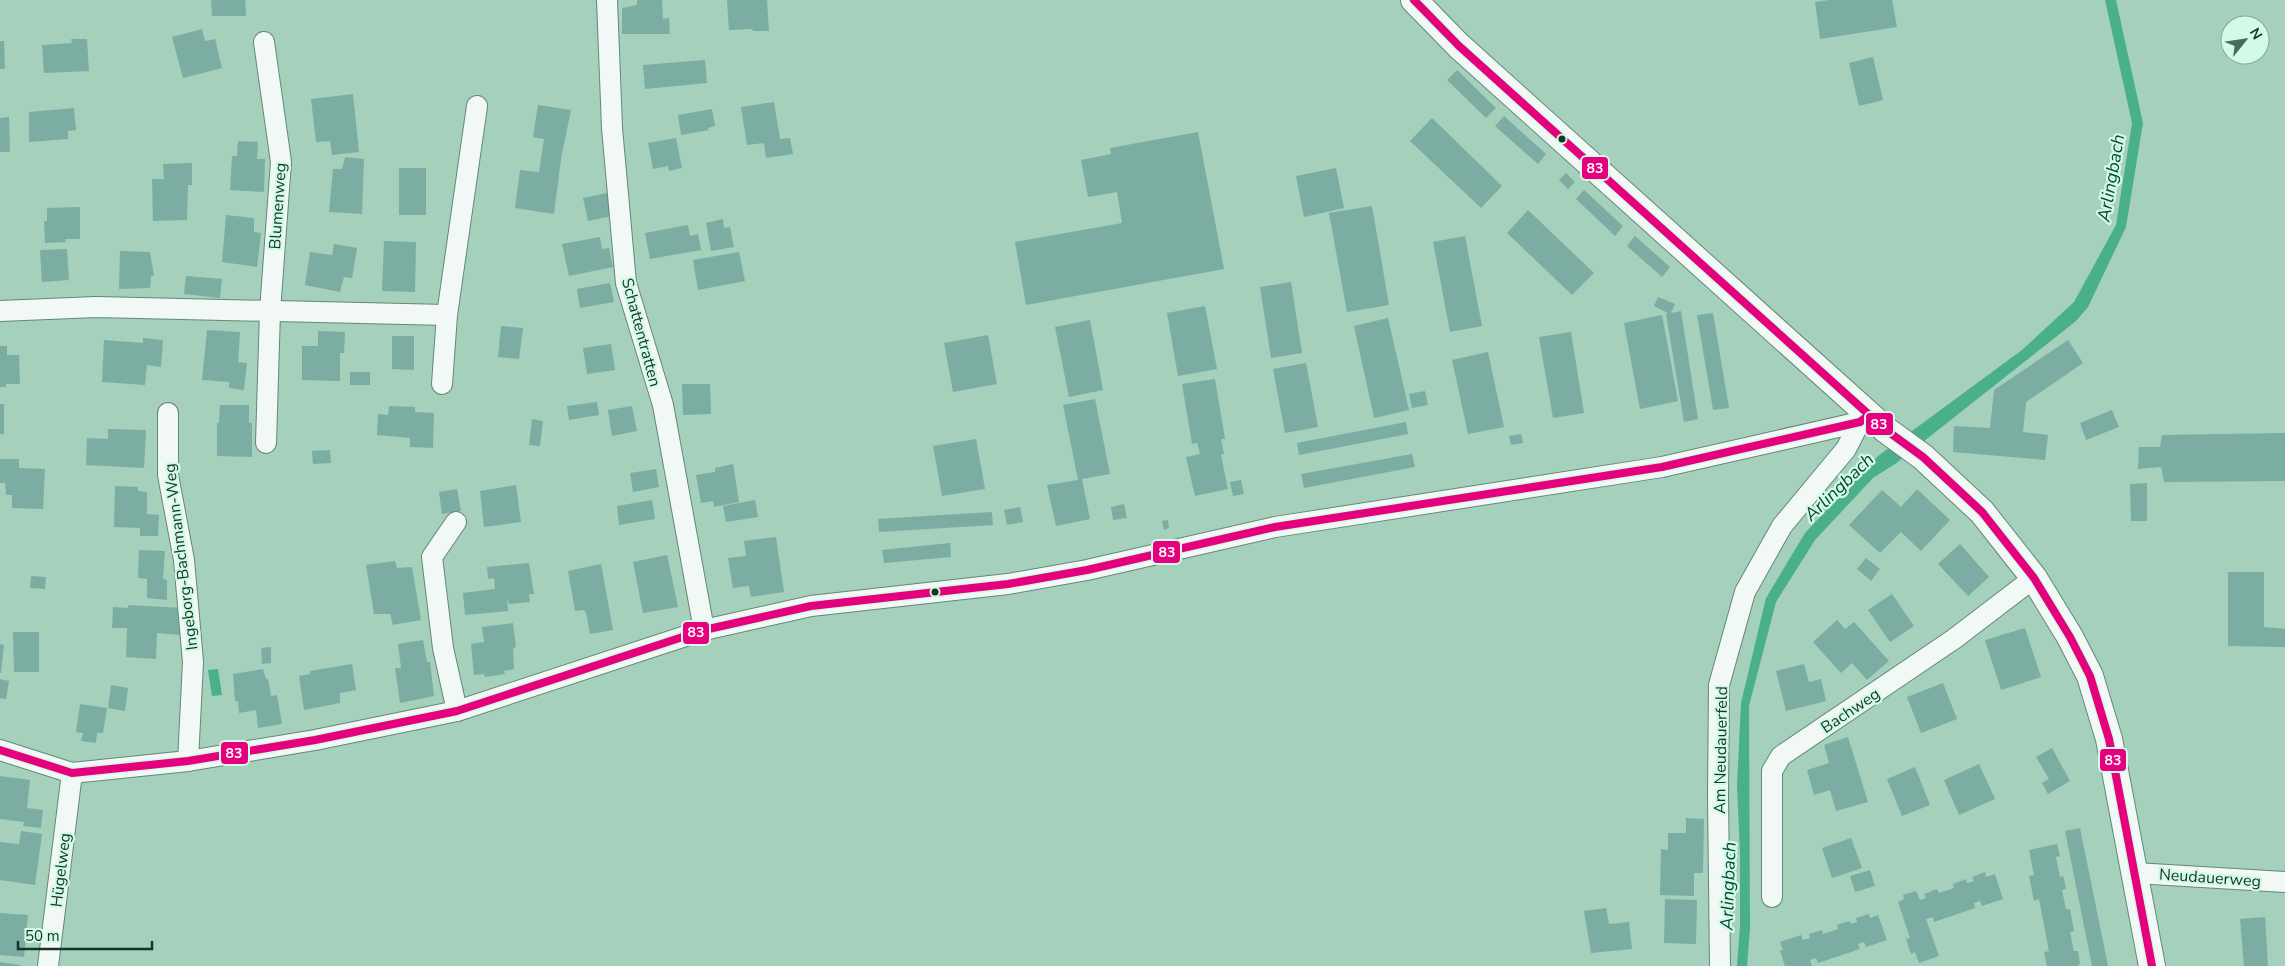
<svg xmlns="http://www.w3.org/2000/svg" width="2285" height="966" font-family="'Nunito Sans',sans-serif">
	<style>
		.water { fill: #49b08b }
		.building { fill: #7bada2 }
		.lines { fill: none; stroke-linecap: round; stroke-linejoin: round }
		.minor-casing { stroke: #638879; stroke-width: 22 }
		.major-casing { stroke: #638879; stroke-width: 28 }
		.minor { stroke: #f1f8f5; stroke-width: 20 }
		.major { stroke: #f1f8f5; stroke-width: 26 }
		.bus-1-casing { stroke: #d3f9e7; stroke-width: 11 }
		.bus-1 { stroke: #e5007d; stroke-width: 8 }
		.bus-dot { fill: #143628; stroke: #d3f9e7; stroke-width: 2 }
		.labels { text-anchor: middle; stroke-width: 4.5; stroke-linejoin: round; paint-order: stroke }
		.street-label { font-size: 16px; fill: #143628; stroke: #d3f9e7 }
		.water-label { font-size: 18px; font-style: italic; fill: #064b34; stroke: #d3f9e7 }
		.line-badge { stroke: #d3f9e7; stroke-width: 2 }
		.badge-label { font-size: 14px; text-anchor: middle; font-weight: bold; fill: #fff }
	</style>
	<rect width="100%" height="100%" fill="#a4d0bc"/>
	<g class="water">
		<path d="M2105,0h11l27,123 -17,104 -38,80 -12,14 -181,143 -22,14 -58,62 -39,62 -27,104 1,223 -3,37h-10l3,-41v-72l-3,-67 4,-83 25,-105 39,-65 73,-77 144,-106 52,-48 42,-77 16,-102z"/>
		<path d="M218,669l4,26 -10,1 -4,-26z"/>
	</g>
	<g class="building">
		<path d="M211,0h34l1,16h-34z"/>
		<path d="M637,0h25l1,19 6,-1 1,16h-48v-26l15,-3z"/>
		<path d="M727,0h40l2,31h-16l-1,-2 -23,1z"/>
		<path d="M1829,0h63l5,27 -77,12 -5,-37z"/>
		<path d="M202,29l3,12 10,-2 7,29 -39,10 -11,-41z"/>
		<path d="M71,39h16l2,32 -45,2 -2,-28 30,-2z"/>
		<path d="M0,41h4l1,28h-5z"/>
		<path d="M1873,57l10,43 -24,6 -10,-43z"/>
		<path d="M705,60l2,23 -62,6 -2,-24z"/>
		<path d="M1457,70l39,38 -10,10 -39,-38z"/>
		<path d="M353,94l6,58 -27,3 -2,-14 -14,1 -5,-43z"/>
		<path d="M774,102l6,37 10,-1 3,16 -27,4 -2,-15 -17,2 -6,-38z"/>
		<path d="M538,105l33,5 -10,49 -7,55 -39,-6 5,-38 19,2 5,-33 -11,-2z"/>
		<path d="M74,108l2,22 -8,1v8l-39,3v-30z"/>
		<path d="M712,109l3,17 -7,2 1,2 -28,5 -3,-20z"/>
		<path d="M1504,116l42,38 -8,10 -43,-38z"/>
		<path d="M9,117l1,35h-10v-34z"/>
		<path d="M1432,118l70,68 -21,22 -71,-67z"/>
		<path d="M1198,132l26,137 -198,36 -11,-63 107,-19 -5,-31 -29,5 -7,-37 30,-6 -1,-6z"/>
		<path d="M676,138l6,30 -13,3 -1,-5 -15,3 -5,-26z"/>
		<path d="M238,141l20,1 -1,17h8l-1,33 -34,-2 2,-34h5z"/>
		<path d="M345,157l19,2 -2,55 -33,-2 4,-43h9z"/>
		<path d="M192,163v22h-4l-1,35 -34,1 -1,-42h12l-1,-15z"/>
		<rect x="399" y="168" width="27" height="47"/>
		<path d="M1336,168l8,40 -40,9 -8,-41z"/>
		<path d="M1566,173l9,9 -7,7 -9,-9z"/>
		<path d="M1584,190l39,36 -8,10 -39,-37z"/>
		<path d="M607,193l5,23 -24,5 -5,-23z"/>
		<path d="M1372,206l17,99 -42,7 -18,-99z"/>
		<path d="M80,207v32h-15l1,3 -21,1 -1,-22h3v-13z"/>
		<path d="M1528,210l66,63 -22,22 -65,-62z"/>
		<path d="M226,215l28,3v14l7,1 -4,34 -35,-5z"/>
		<path d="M723,219l1,9 6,-1 4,20 -23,4 -5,-28z"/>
		<path d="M688,225l2,11 8,-2 3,16 -51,9 -5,-26z"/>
		<path d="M1465,236l17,90 -32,6 -17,-90z"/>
		<path d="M1635,236l35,31 -8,10 -35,-31z"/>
		<path d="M600,237l2,12 7,-1 4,19 -44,9 -7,-32z"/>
		<path d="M384,241l32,1 -1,50 -33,-1z"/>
		<path d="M334,244l23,4 -5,30 -8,-1 -4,15 -35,-7 5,-33 22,3z"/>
		<path d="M67,249l2,31 -27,2 -2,-32z"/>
		<path d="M120,251l30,1 4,24h-3l-1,12 -31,1z"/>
		<path d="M739,252l6,29 -47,9 -5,-30z"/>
		<path d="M186,276l36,3 -2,19 -36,-4z"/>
		<path d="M1291,282l11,71 -31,5 -11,-71z"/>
		<path d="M610,283l4,19 -34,6 -3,-19z"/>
		<path d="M1658,297l17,7 -4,9 10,-2 17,108 -14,3 -18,-108 2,-1 -14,-7z"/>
		<path d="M1205,306l12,63 -39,7 -11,-63z"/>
		<path d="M1713,313l16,95 -16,2 -16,-95z"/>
		<path d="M1662,315l16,86 -38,8 -16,-86z"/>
		<path d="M1388,318l21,92 -35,8 -20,-92z"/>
		<path d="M1090,320l13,70 -34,7 -14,-70z"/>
		<path d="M501,326l22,2 -4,31 -21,-2z"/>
		<path d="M207,330l33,2 -2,30 9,1 -3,27 -15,-2v-6l-27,-2z"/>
		<path d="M318,331l27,1 -1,21h-4v28l-38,-1v-34h16z"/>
		<path d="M1571,332l13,81 -31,5 -14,-81z"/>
		<path d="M988,335l9,49 -44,8 -9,-49z"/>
		<path d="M392,336h22v34l-22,-1z"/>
		<path d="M143,338l20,2 -2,27 -14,-2 -2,20 -43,-3 2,-42 39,3z"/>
		<path d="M2068,340l15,23 -57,39 -3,30 25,3 -3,25 -92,-8 1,-26 36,2 4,-38z"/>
		<path d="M611,344l4,26 -28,4 -4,-26z"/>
		<path d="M0,346h7v9h12l1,29h-14v3h-6z"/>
		<path d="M1488,352l16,75 -36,7 -16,-74z"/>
		<path d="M1306,363l12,64 -33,6 -12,-64z"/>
		<rect x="350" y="372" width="20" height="13"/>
		<path d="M1215,379l10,60h-4l3,15 -3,1 7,34 -33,7 -9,-39 14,-3 -3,-11 -5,1 -10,-60z"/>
		<path d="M682,384h28l1,30 -28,1z"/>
		<path d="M1425,391l3,14 -16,3 -3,-14z"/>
		<path d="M1095,399l15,75 -28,5 8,40 -34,7 -9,-41 31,-5 -15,-75z"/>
		<path d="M597,402l2,13 -30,5 -2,-14z"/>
		<rect x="0" y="404" width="4" height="30"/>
		<path d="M220,405h29v18h3v34l-35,-1v-33h2z"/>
		<path d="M389,406l26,1v5l19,1 -1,35 -23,-1v-9l-33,-3 1,-21 10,1z"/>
		<path d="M632,406l5,25 -25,5 -4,-26z"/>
		<path d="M2112,410l7,17 -33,13 -6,-17z"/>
		<path d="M532,419l11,2 -3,25 -11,-1z"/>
		<path d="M1406,422l2,12 -109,21 -2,-12z"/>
		<path d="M108,429l38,1 -2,38 -58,-3 1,-27 21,1z"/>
		<path d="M2285,433v48l-121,1 -3,-15 -23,2 1,-22h21l2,-12z"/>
		<path d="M1521,434l2,9 -12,2 -2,-9z"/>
		<path d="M976,439l9,50 -43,7 -9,-50z"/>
		<path d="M330,450l1,13 -18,1 -1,-13z"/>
		<path d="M1412,454l3,13 -111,21 -3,-14z"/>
		<path d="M0,459h19v9l26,1 -2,40 -31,-1v-13h-6l-1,-12h-5z"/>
		<path d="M733,464l6,38 -25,5 -1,-6 -12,2 -5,-28 19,-3v-4z"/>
		<path d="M656,469l3,18 -26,5 -3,-19z"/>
		<path d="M1241,480l3,14 -11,2 -3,-14z"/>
		<path d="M2147,483v38h-16l-1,-37z"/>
		<path d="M516,485l5,37 -37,5 -4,-36z"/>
		<path d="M115,486l23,1v4l9,1v22l12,1 -1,21h-18v-8l-26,-1z"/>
		<path d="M457,489l4,22 -19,3 -3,-22z"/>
		<path d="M1917,489l33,31 -29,31 -20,-19 -21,21 -31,-28 33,-35 19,17z"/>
		<path d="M652,500l3,19 -36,6 -2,-19z"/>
		<path d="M755,500l3,17 -32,5 -3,-16z"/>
		<path d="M1124,504l3,14 -14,2 -2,-13z"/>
		<path d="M1020,507l3,15 -16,3 -3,-15z"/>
		<path d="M992,512l1,13 -114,7 -1,-13z"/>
		<path d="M1168,520l1,8 -5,2 -2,-9z"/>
		<path d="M776,537l8,55 -33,5 -2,-11 -16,2 -5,-30 18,-2 -2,-15z"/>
		<path d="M950,543l1,14 -67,6 -2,-13z"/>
		<path d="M1960,544l29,33 -21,19 -30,-32z"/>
		<path d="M139,550l26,1 -2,28 4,1v20l-20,-2v-19l-9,-1z"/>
		<path d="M667,555l11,52 -35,6 -10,-51z"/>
		<path d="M1866,558l14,11 -9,12 -14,-12z"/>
		<path d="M395,561l2,7 15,-1 9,53 -28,5 -3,-11h-16l-8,-49z"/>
		<path d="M529,563l5,31h-5l1,8 -21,2 -2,-5 1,12 -43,4 -2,-22 32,-4 -1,-11 -6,1 -1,-12z"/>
		<path d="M601,564l12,66 -23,4 -4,-22 -3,-2 -8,1 -7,-40z"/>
		<path d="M2228,572h36v55l21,2v18l-57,-1z"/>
		<path d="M31,576l15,1 -1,12 -15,-1z"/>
		<path d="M1892,594l22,32 -24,16 -22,-32z"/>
		<path d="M128,605l54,3v27l-25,-2 -1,26 -30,-2 1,-29h-15l1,-21 15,1z"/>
		<path d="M1837,620l8,9 9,-7 35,39 -22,19 -15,-17 -11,10 -28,-31z"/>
		<path d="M513,623l3,24 -3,1 1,21 -10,2 1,3 -20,3 -1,-3 -10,1 -3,-31 13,-2 -2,-15z"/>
		<path d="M2025,628l16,49 -40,13 -16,-50z"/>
		<path d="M13,632h26v40h-25z"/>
		<path d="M423,640l4,22h3l4,34 -34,7 -5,-35h6l-3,-24z"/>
		<path d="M0,644l4,1 -3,28h-1z"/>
		<path d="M271,647v16l-9,1 -1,-16z"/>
		<path d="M352,664l4,26 -16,3v10l-36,7 -5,-34 11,-2v-3z"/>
		<path d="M1804,664l5,18 12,-3 5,22 -40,10 -10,-40z"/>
		<path d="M263,669l3,10h2l3,17 6,-1 5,29 -24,4 -2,-18 -17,3 -1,-12h-3l-2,-27z"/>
		<path d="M0,679l9,2 -3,18 -6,-1z"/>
		<path d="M1943,683l14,36 -36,14 -14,-36z"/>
		<path d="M111,685l17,3 -3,23 -17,-3z"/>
		<path d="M80,704l27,4 -4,25h-6l-1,10 -15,-2 2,-8 -7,-1z"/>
		<path d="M1848,737l20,65 -32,9 -6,-21 -16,5 -7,-25 22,-7 -5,-18z"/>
		<path d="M2052,748l18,33 -22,13 -6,-11 7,-4 -13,-22z"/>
		<path d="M1979,764l16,35 -36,16 -15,-35z"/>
		<path d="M1915,767l15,38 -28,11 -15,-37z"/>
		<path d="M0,776l30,4 -3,28 16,2 -2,18 -18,-2 1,-4 -24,-3z"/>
		<path d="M1686,818l18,1 -1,54h-9v23l-34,-1 1,-46 7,1v-17h18z"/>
		<path d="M2080,828l28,138h-16l-27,-135z"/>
		<path d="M21,831l21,3 -7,51 -35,-5v-38l19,2z"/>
		<path d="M1851,838l11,30 -30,10 -10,-30z"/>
		<path d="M2057,844l3,12 -4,1 4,20 3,-1 2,7 1,6 -4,1 4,19h4l4,22 -4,1 4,19h4l1,6 1,7 -3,2h-30l-3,-14 5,-1 -10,-52 -5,2 -5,-25 5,-1 -5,-25z"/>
		<path d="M1870,870l5,16 -20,6 -5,-16z"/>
		<path d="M1985,872l1,5 9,-3 8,25 -21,7 -2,-5 -6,2 1,5 -41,14 -1,-5 -7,2 13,37 -20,7 -4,-11 -4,2 -5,-15 4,-1 -12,-36 6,-3 -1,-4 13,-4 4,9 6,-2 -2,-4 13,-5 2,4 15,-5 -1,-4 13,-5 1,4 7,-2 -2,-4z"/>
		<path d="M1665,899l32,1 -1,44 -32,-1z"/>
		<path d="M1606,908l3,16 20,-2 3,27 -41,4 -7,-42z"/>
		<path d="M0,913l28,2 -4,42 -24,-2z"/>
		<path d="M1869,914l1,4 8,-3 9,25 -21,7 -2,-5 -6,2 2,5 -42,14 -2,-5 -6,2 2,6h-27l-5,-15 3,-1 -3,-8 21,-7 2,5 7,-2 -1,-4 13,-4 1,4 15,-5 -1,-4 12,-4 2,3 6,-2 -1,-4z"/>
		<path d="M2265,917l3,49h-24l-4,-47z"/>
		<path d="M0,962l20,3v1h-20z"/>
	</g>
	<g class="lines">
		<defs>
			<g id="minor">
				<path d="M607,0l5,128 14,155 37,122 41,225"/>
				<path d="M264,42l17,120 -11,149 -4,132"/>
				<path d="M0,311l96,-4 351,8"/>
				<path d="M442,384l5,-69 30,-209"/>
				<path d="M168,413v62l16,85 9,102 -5,99"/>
				<path d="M456,522l-24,35 11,91 14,63"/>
				<path d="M0,750l72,23 116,-12 127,-21 142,-29 247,-81 107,-24 197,-22 79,-14 188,-43 387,-60 198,-45 9,-7"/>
				<path d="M2135,873l150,9"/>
				<path d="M1772,897v-126l9,-15 173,-117 80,-61"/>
				<path d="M48,966l24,-193"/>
				<path d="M1720,966l-2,-170 1,-111 26,-93 37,-66 64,-77 14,-27"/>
			</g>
			<path id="major" d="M1414,0l45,46 427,384 37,27 59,55 52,66 36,59 20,39 19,63 43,227"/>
		</defs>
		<use href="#minor" class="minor-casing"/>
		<use href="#major" class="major-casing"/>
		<use href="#minor" class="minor"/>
		<use href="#major" class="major"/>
		<defs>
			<g id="bus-1">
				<path d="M1414,0l45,46 427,384 37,27 59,55 52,66 36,59 20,39 19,63 43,227"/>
				<path d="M0,750l72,23 116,-12 127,-21 142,-29 247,-81 107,-24 197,-22 79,-14 188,-43 387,-60 198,-45 9,-7"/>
			</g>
		</defs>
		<use href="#bus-1" class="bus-1-casing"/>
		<use href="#bus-1" class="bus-1"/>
	</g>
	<g class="bus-dot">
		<circle cx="1562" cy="139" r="4.5"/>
		<circle cx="935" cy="592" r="4.5"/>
	</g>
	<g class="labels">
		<g class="street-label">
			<text transform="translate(277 206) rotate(-86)" y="6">Blumenweg</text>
			<text transform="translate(642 332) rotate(75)" y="6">Schattentratten</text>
			<text transform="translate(180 557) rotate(-97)" y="6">Ingeborg-Bachmann-Weg</text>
			<text transform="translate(1850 710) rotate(-34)" y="6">Bachweg</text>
			<text transform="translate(1720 750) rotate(-89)" y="6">Am Neudauerfeld</text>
			<text transform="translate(60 870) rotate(-83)" y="6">Hügelweg</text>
			<text transform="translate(2210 877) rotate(4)" y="6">Neudauerweg</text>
		</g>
		<g class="water-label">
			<text transform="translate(2111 178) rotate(-80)" y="6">Arlingbach</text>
			<text transform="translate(1839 487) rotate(-44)" y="6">Arlingbach</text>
			<text transform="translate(1728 886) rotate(-88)" y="6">Arlingbach</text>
		</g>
	</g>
	<g class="line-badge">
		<rect x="1581" y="156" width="28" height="24" rx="5" fill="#e5007d"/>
		<rect x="1865" y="412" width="29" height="24" rx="5" fill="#e5007d"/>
		<rect x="1152" y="540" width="29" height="24" rx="5" fill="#e5007d"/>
		<rect x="682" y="621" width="28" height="24" rx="5" fill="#e5007d"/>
		<rect x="220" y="741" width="29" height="24" rx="5" fill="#e5007d"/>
		<rect x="2099" y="748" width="28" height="24" rx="5" fill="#e5007d"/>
	</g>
	<g class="badge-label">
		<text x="1595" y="173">83</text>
		<text x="1879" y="429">83</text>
		<text x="1167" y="557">83</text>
		<text x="696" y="637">83</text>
		<text x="234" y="758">83</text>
		<text x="2113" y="765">83</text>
	</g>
	<g transform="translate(2245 40) rotate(60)"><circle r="24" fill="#d3f9e7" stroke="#87ab9b"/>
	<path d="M0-4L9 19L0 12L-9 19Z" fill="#466c5c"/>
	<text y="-8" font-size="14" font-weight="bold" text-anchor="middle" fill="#143628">N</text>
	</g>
	<path d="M18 941v8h134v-8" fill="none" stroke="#143628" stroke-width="2.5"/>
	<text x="25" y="941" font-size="15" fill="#143628" stroke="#d3f9e7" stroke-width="4" paint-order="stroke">50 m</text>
</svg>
